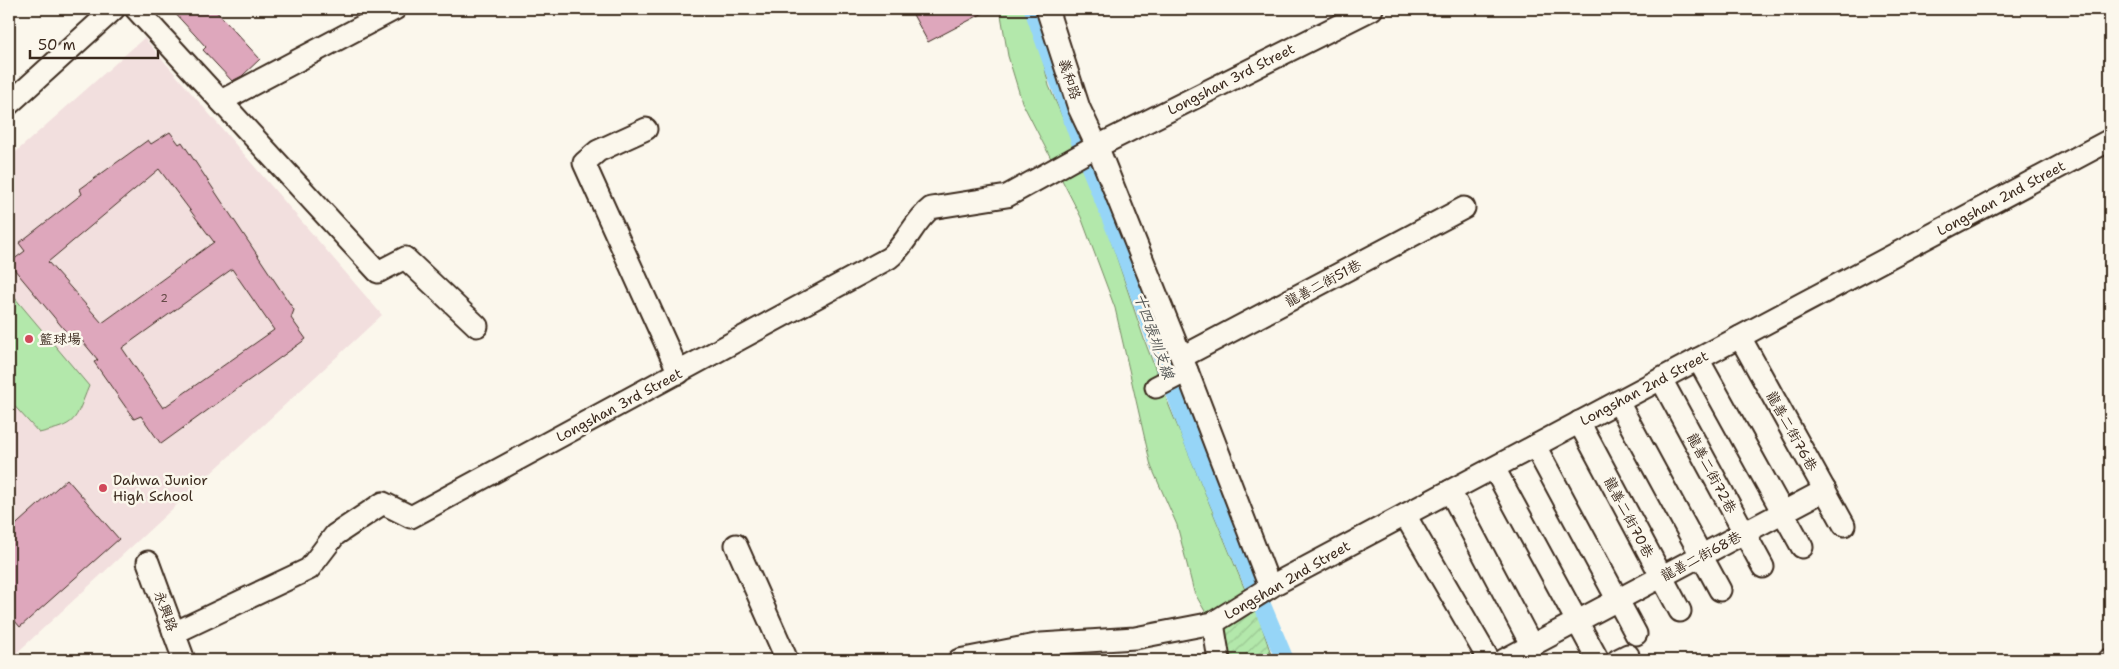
<svg xmlns="http://www.w3.org/2000/svg" width="2119" height="669" font-family="'Shantell Sans','LXGW WenKai TC',sans-serif">
	<style>
		.built { fill: #f2dfde }
		.park { fill: #b3e8ab; stroke: #778964 }
		.garden { fill: url(#garden-furrows); stroke: #778964 }
		.lines { fill: none; stroke-linecap: round; stroke-linejoin: round }
		.canal { stroke: #96d5f7; stroke-width: 18 }
		.building { fill: #dea7bc; stroke: #3b2a1e; fill-rule: evenodd }
		.minor-casing { stroke: #3b2a1e; stroke-width: 25 }
		.minor { stroke: #fbf7ec; stroke-width: 21 }
		.poi-dot { fill: #d1495b; stroke: #fbf7ec; stroke-width: 2 }
		.labels { text-anchor: middle; stroke-width: 5; stroke-linejoin: round; paint-order: stroke }
		.number-label { font-size: 11px; fill: #644946 }
		.street-label { font-size: 14px; fill: #3b2a1e; stroke: #fbf7ec }
		.poi-label { font-size: 14px; fill: #3b2a1e; stroke: #fbf7ec; text-anchor: start }
		.water-label { font-size: 15px; font-style: italic; fill: #525554; stroke: #fbf7ec }
	</style>
	<defs>
		<pattern id="garden-furrows" width="10" height="10" patternUnits="userSpaceOnUse" patternTransform="scale(1.25)"><rect width="10" height="10" fill="#b3e8ab"/><path d="M-1 1l2-2M0 10L10 0M9 11l2-2" fill="none" stroke="#9bc793"/></pattern>
	</defs>
	<rect width="100%" height="100%" fill="#fbf7ec"/>
	<filter id="ink" filterUnits="userSpaceOnUse"><feTurbulence type="fractalNoise" baseFrequency=".02" numOctaves="2"/><feDisplacementMap in="SourceGraphic" scale="10" xChannelSelector="R" yChannelSelector="G"/><feConvolveMatrix kernelMatrix="1 2 1 2 8 2 1 2 1" color-interpolation-filters="sRGB"/></filter>
	<g filter="url(#ink)">
		<path class="built" d="M144,38l238,277 -373,345v-502z"/>
		<g class="park">
			<path d="M1000,9h29l9,30 11,47 45,104 50,149 26,69 78,189 -38,23 -16,-28 -17,-67 -26,-59 -36,-158 -34,-91 -59,-115 -14,-46z"/>
			<path d="M9,291l80,95c-15,36 -11,38 -50,47l-30,-33z"/>
		</g>
		<path class="garden" d="M1254,603l19,57h-49l-6,-35z"/>
		<g class="lines">
			<path class="canal" d="M1033,9l50,141 35,86 72,198 95,226"/>
		</g>
		<g class="building">
			<path d="M171,9h43l46,50 -18,17 -10,5 -29,-31 3,-3z"/>
			<path d="M910,9h81l-63,33z"/>
			<path d="M170,132l9,12 3,-2 112,168 -3,8 15,21 -145,105 -20,-28 -7,3 -40,-57 4,-2 -24,-29 -6,3 -59,-71 16,-12 -6,-8 63,-49 -2,-5 68,-49 3,4zM159,169l55,73 -112,81 -54,-61zM232,269l42,61 -111,78 -41,-60z"/>
			<path d="M67,479l52,60 -99,88 -11,-13v-83z"/>
		</g>
		<g class="lines">
			<defs>
				<g id="minor">
					<path d="M136,9l242,263 27,-14 72,68"/>
					<path d="M1047,9l32,99 18,38 90,225 83,216"/>
					<path d="M221,101l174,-92"/>
					<path d="M9,104l105,-95"/>
					<path d="M646,129l-48,22 -14,12 95,210"/>
					<path d="M1740,337l104,188"/>
					<path d="M1182,357l282,-149"/>
					<path d="M1698,359l104,188"/>
					<path d="M1661,379l102,188"/>
					<path d="M1156,387l31,-16"/>
					<path d="M1618,402l102,188"/>
					<path d="M1579,422l101,189"/>
					<path d="M1535,446l101,188"/>
					<path d="M1494,468l104,192"/>
					<path d="M1450,491l82,155"/>
					<path d="M1405,515l84,145"/>
					<path d="M736,545l51,115"/>
					<path d="M148,562l36,98"/>
					<path d="M1213,623l6,37"/>
					<path d="M174,633l135,-64 26,-34 48,-32 28,14 478,-259c18,-14 24,-36 42,-50l76,-12 83,-46 282,-141"/>
					<path d="M959,660l82,-16 94,-6 78,-15 62,-39 835,-444"/>
					<path d="M1504,660l321,-170"/>
					<path d="M1618,660l10,-5"/>
					<path d="M2109,660h1"/>
				</g>
			</defs>
			<use href="#minor" class="minor-casing"/>
			<use href="#minor" class="minor"/>
		</g>
	</g>
	<g class="poi-dot">
		<circle cx="29" cy="339" r="5"/>
		<circle cx="103" cy="488" r="5"/>
	</g>
	<g class="labels">
		<g class="number-label">
			<text x="164" y="302">2</text>
		</g>
		<g class="street-label">
			<text transform="translate(1070 79) rotate(72)" y="5">義和路</text>
			<text transform="translate(1231 79) rotate(-27)" y="5">Longshan 3rd Street</text>
			<text transform="translate(2001 198) rotate(-28)" y="5">Longshan 2nd Street</text>
			<text transform="translate(1323 283) rotate(-28)" y="5">龍善二街51巷</text>
			<text transform="translate(1644 388) rotate(-28)" y="5">Longshan 2nd Street</text>
			<text transform="translate(619 405) rotate(-28)" y="5">Longshan 3rd Street</text>
			<text transform="translate(1792 431) rotate(61)" y="5">龍善二街76巷</text>
			<text transform="translate(1712 473) rotate(62)" y="5">龍善二街72巷</text>
			<text transform="translate(1629 517) rotate(62)" y="5">龍善二街70巷</text>
			<text transform="translate(1701 556) rotate(-28)" y="5">龍善二街68巷</text>
			<text transform="translate(1287 580) rotate(-30)" y="5">Longshan 2nd Street</text>
			<text transform="translate(166 611) rotate(70)" y="5">永興路</text>
		</g>
		<g class="poi-label">
			<text x="39" y="344">籃球場</text>
			<text x="113" y="485">Dahwa Junior<tspan x="113" dy="16">High School</tspan></text>
		</g>
		<g class="water-label">
			<text transform="translate(1154 336) rotate(70)" y="5">十四張圳支線</text>
		</g>
	</g>
	<rect width="2119" height="669" fill="none" stroke="#fbf7ec" stroke-width="30"/>
	<rect x="15" y="15" width="2089" height="639" fill="none" stroke="#3b2a1e" stroke-width="2" filter="url(#ink)"/>
	<path d="M30 50v8h128v-8" fill="none" stroke="#3b2a1e" stroke-width="2.5"/>
	<text x="38" y="50" font-size="15" fill="#3b2a1e" stroke="#fbf7ec" stroke-width="4" paint-order="stroke">50 m</text>
</svg>
